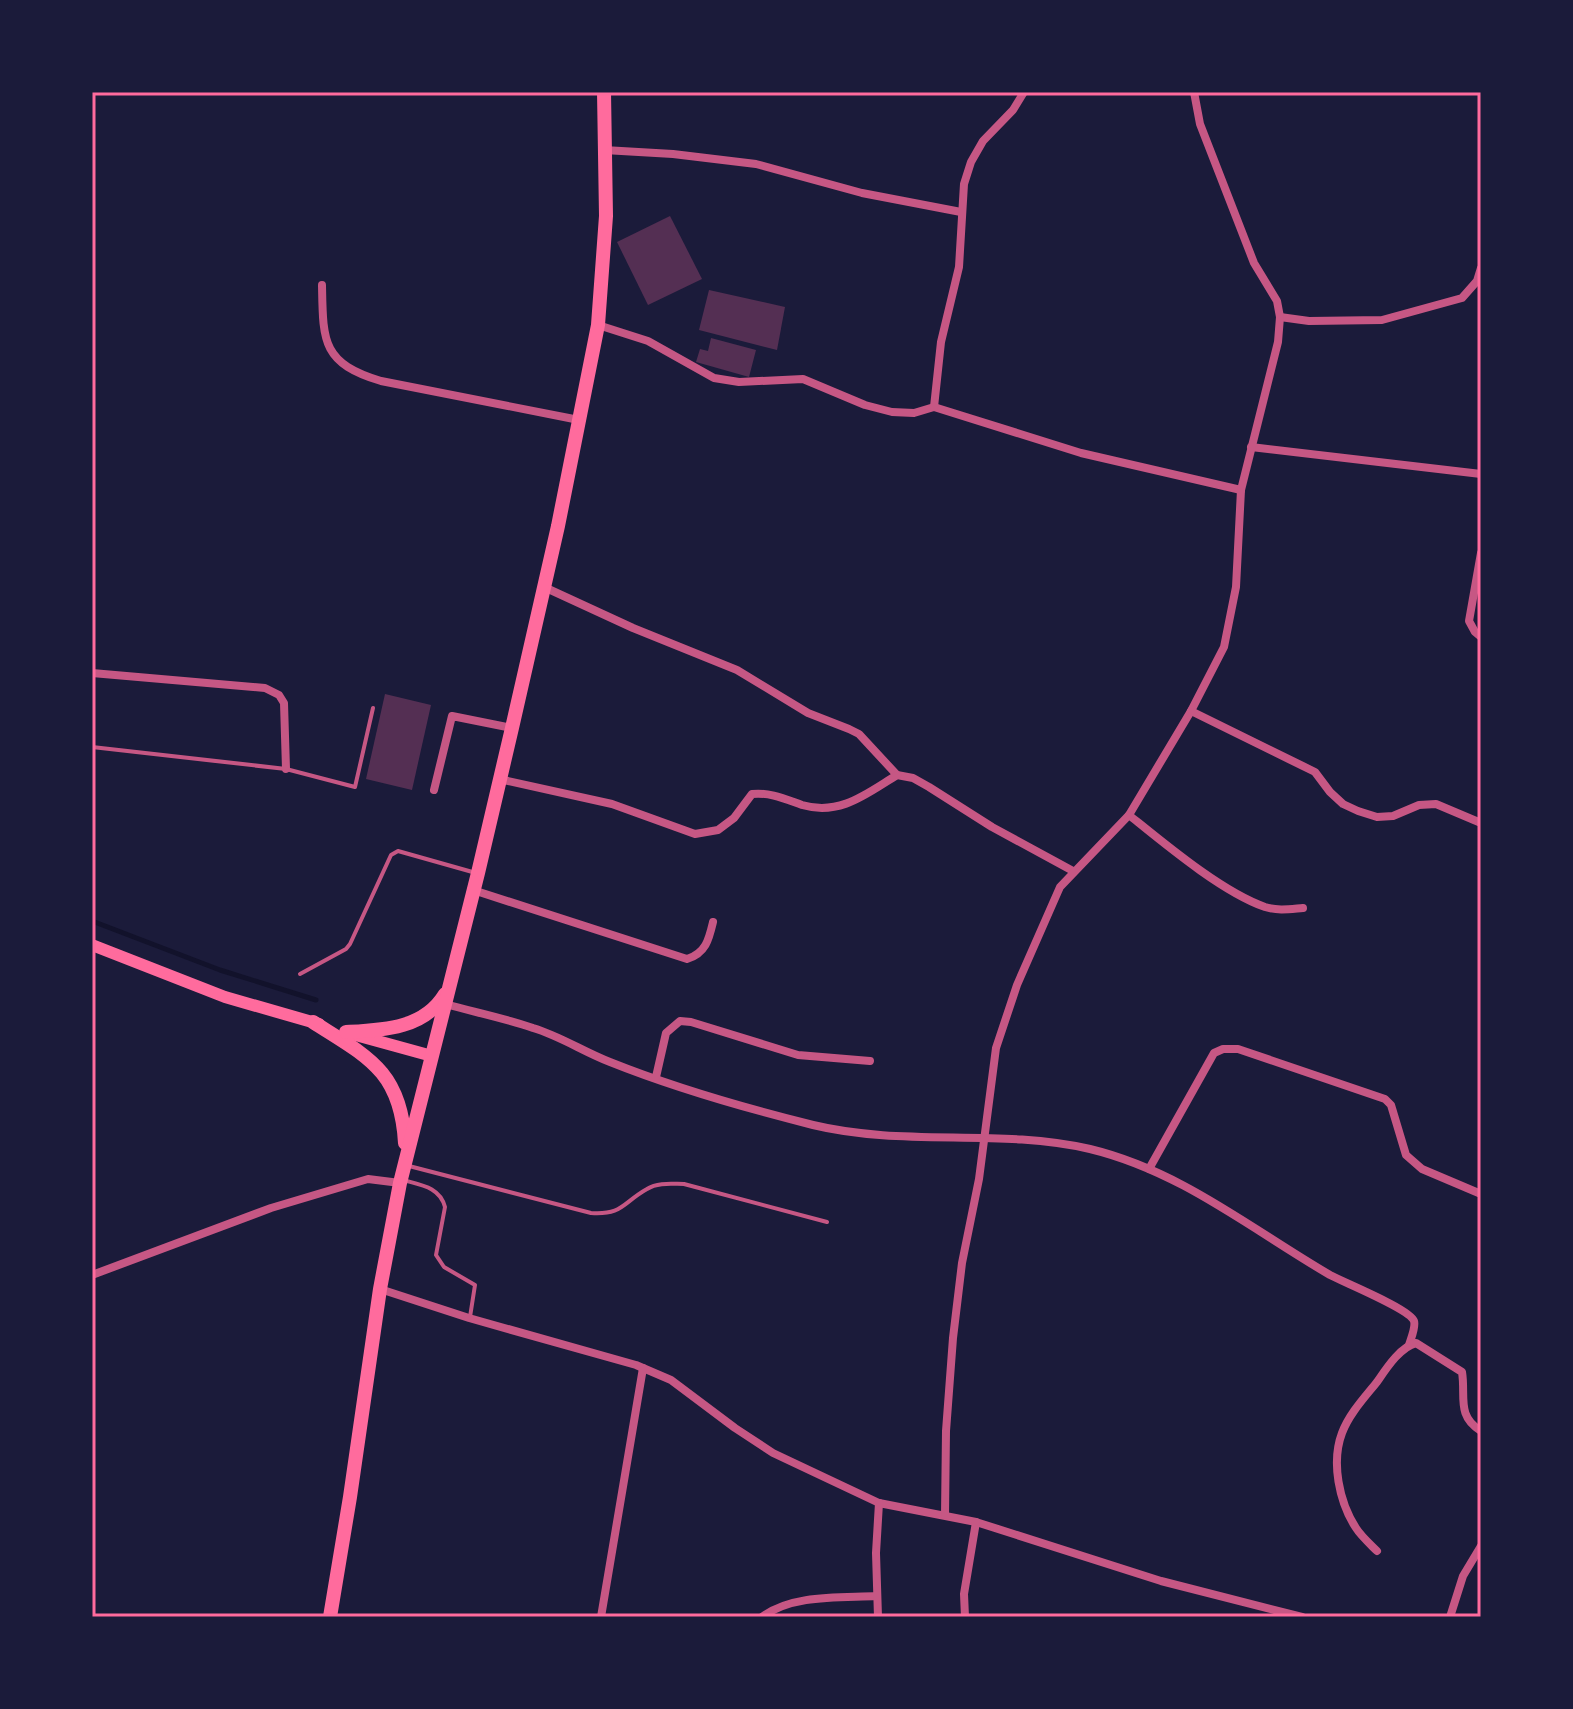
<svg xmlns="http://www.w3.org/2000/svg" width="1573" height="1709" font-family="Cabin,sans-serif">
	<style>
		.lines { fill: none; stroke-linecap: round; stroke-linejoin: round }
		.stream { stroke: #12122b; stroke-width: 5 }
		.building { fill: #542f53 }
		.service { stroke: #c65784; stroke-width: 4 }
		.minor { stroke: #c65784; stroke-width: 8 }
		.secondary { stroke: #ff6b9d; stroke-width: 12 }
		.primary { stroke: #ff6b9d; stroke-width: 14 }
		.neatline { fill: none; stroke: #ff6b9d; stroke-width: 3 }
	</style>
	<rect width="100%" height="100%" fill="#1b1b3a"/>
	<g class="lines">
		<path class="stream" d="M92,921l128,49 96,30"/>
	</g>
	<g class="building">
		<path d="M670,216l32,63 -54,26 -31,-63z"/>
		<path d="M709,290l76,17 -8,43 -78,-20z"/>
		<path d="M711,338l45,12 -7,27 -53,-15 4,-13 8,2z"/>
		<path d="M385,694l46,11 -19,85 -46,-11z"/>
	</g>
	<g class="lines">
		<g class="service">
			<path d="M92,747l194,22 69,18 18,-79"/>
			<path d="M300,974l46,-25 4,-5 41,-89 7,-4 78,22"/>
			<path d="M409,1166l182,47c32,2 31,-10 56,-24 11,-7 25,-5 37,-5l143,38"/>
			<path d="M403,1180c18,5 37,7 42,27l-9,48 8,12 31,18 -5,32"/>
		</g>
		<g class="minor">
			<path d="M604,150l69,4 83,10 106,29 99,19"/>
			<path d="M322,285c1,57 0,78 59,96l198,39"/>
			<path d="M1280,317l29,4 73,-1 80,-22 15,-17 4,-13"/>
			<path d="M598,325l50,16 66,37 25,4 64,-3 62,26 27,7 22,1 20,-6 147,46 160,37"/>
			<path d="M934,407l7,-65 18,-75 5,-83 7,-22 12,-21 30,-31 11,-18"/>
			<path d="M1251,447l230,27"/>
			<path d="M1481,553l-12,68 6,11 6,5"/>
			<path d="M544,587l89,41 104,42 71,43 41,16 10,5 38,41 16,3 16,9 63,40 81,44"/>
			<path d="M92,673l173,15 14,7 5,8 2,66"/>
			<path d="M1191,711l124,61 15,20 13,12 15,7 19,6 16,-1 26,-11 17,-1 45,19"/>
			<path d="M499,779l113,25 83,30 23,-4 16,-12 18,-24c18,-2 33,5 50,11 38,11 64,-11 95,-30"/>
			<path d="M434,790l18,-74 60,12"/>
			<path d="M1129,815c36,29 93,77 136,92 13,4 25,2 38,1"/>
			<path d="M473,890l214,69c19,-6 22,-20 26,-37"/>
			<path d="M445,1004c29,8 59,14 88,24 27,8 51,24 77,34 65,26 135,46 203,63 91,22 186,3 277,24 91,22 161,80 240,126 15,8 80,34 84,46 2,6 -3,17 -5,24"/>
			<path d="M656,1077l10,-44 14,-12 11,1 107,33 72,6"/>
			<path d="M1149,1169l65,-116 9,-4h15l147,50 6,6 15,50 16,14 59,25"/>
			<path d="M92,1275l179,-67 97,-29 32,4"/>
			<path d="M380,1289l89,29 167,47 35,15 64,48 38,25 106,50 97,19 185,59 141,36"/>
			<path d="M945,1515l1,-84 7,-93 9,-75 17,-84 17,-131 21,-63 43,-98 69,-72 62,-104 33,-64 12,-60 5,-97 37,-148 2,-25 -3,-16 -23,-38 -54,-139 -6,-32"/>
			<path d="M1377,1551c-7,-7 -16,-15 -21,-23 -17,-26 -25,-66 -14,-95 7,-19 23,-36 35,-51 9,-13 23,-35 39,-39l46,29c4,24 -6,44 19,59"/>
			<path d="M601,1617l42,-249"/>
			<path d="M762,1617c30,-23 79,-19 115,-21"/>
			<path d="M878,1617l-2,-64 3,-50"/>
			<path d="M965,1617l-1,-23 12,-72"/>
			<path d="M1450,1617l13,-41 18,-30"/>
		</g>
		<g class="secondary">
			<path d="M92,945l133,52 94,27"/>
			<path d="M352,1034l80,22"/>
		</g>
		<g class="primary">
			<path d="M313,1022c55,35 88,49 92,121"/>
			<path d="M346,1032c37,-2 78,-3 99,-38"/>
			<path d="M330,1617l20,-120 30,-208 20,-106 78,-310 34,-145 46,-202 40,-201 8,-109 -2,-124"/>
		</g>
	</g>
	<rect width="1573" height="1709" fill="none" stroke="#1b1b3a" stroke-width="188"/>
	<rect x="94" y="94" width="1385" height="1521" class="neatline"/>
</svg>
